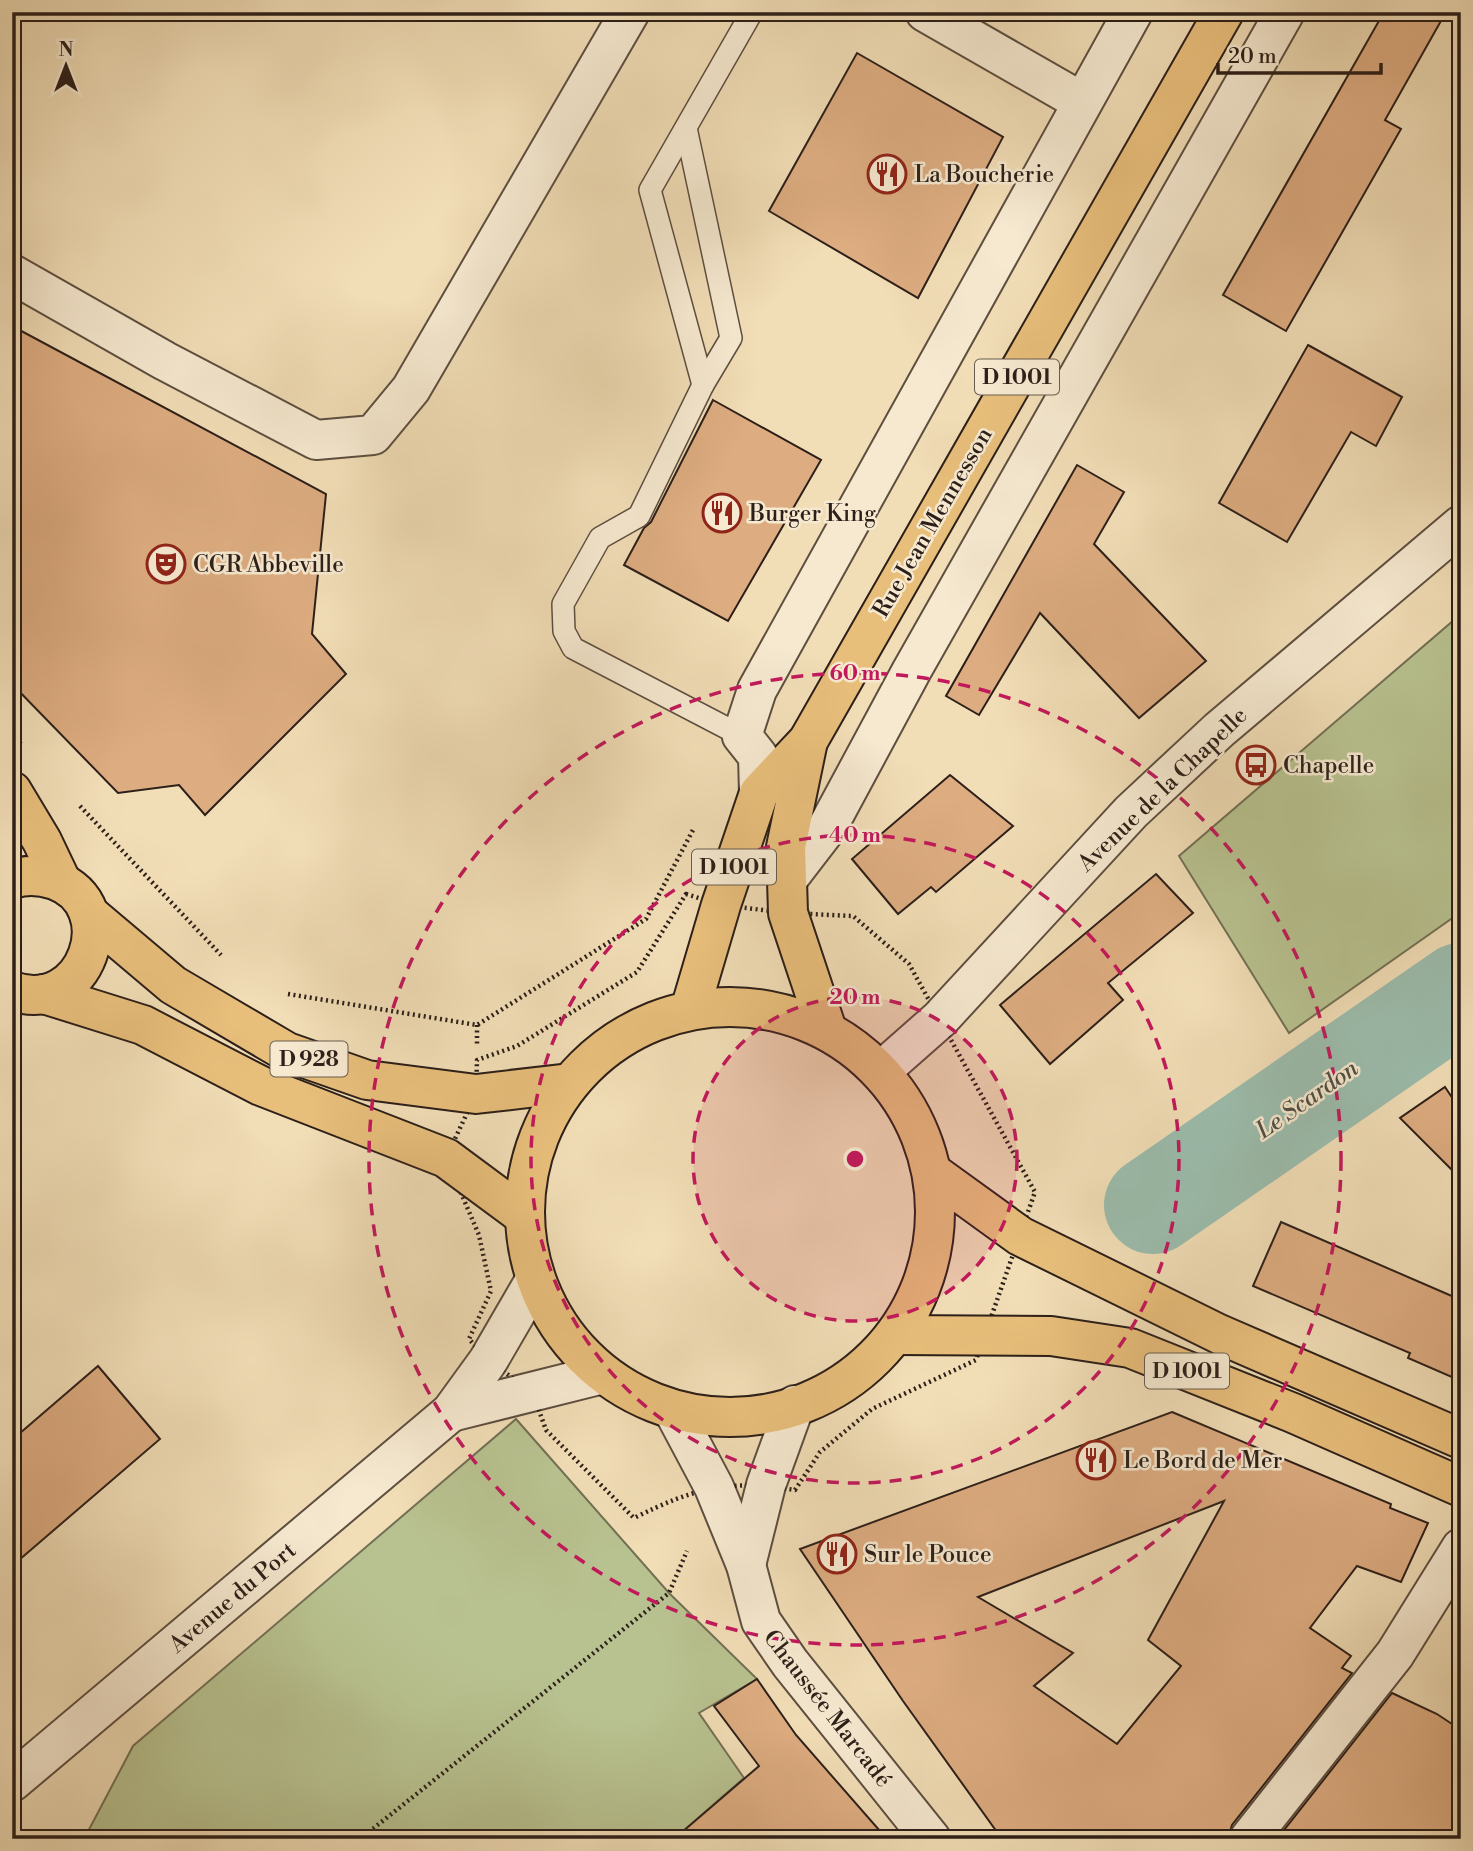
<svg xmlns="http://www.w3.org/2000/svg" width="1473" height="1851" font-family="'Libre Bodoni',serif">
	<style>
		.green { fill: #b8c290; stroke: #727054; stroke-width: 2 }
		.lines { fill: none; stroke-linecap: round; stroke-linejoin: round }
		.river { stroke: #9bbcac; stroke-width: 98 }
		.building { fill: #ddac81; stroke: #2c1f19; stroke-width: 2; fill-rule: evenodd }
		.service-casing { stroke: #5d4e40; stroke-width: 24 }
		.minor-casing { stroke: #5d4e40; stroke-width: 42 }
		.tertiary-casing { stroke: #5d4e40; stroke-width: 42 }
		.primary-casing { stroke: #2c1f19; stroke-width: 42 }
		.path { stroke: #2c1f19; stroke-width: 4.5; stroke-dasharray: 2 3.5; stroke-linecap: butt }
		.service { stroke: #f6e9d0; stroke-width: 21 }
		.minor { stroke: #f6e9d0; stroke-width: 38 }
		.tertiary { stroke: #f6e9d0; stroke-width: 38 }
		.primary { stroke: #e8be7b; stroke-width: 38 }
		.ring { fill: none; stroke: #c2185b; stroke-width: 3.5; stroke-dasharray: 12 9 }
		.labels { text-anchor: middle; stroke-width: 5; stroke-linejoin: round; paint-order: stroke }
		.shield { fill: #f6e9d0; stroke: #695c50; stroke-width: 2 }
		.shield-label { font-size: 21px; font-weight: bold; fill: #2c1f19 }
		.poi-label { font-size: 23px; fill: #2c1f19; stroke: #f6e9d0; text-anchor: start }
		.street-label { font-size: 23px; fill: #2c1f19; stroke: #f6e9d0 }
		.water-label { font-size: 24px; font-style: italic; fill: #4d4e45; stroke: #f6e9d0 }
		.centre { fill: #c2185b; stroke: #f6e9d0; stroke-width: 3.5 }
		.ring-label { font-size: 21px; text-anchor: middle; font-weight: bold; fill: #c2185b; stroke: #f6e9d0; stroke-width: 5; stroke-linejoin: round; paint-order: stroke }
	</style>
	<rect width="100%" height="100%" fill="#f1ddb6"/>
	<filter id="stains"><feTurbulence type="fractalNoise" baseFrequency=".00286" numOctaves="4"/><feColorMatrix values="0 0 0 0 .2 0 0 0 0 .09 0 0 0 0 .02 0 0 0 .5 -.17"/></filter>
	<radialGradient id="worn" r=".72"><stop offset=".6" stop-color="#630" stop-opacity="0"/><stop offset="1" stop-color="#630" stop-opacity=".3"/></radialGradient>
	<g class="green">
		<path d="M1461,614v298l-172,121 -110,-177z"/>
		<path d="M516,1419l153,174 88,86 -58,34 45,65 -70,61h-590l49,-93z"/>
	</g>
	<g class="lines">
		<path class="river" d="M1153,1205l308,-213"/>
	</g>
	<g class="building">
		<path d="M1384,12h62l-61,108 16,9 -115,202 -63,-36z"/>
		<path d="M857,53l146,84 -85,161 -149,-87z"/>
		<path d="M12,326l314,168 -14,140 34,40 -141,141 -26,-30 -61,8 -106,-109z"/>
		<path d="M1308,345l94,52 -26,49 -25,-14 -64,110 -68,-39z"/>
		<path d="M713,400l108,60 -93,161 -104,-56 20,-37 7,-6z"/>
		<path d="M1077,465l47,27 -30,52 112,117 -67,57 -99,-105 -61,102 -33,-19z"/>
		<path d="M950,775l63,51 -77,66 -5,-5 -33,27 -46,-55z"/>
		<path d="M1156,874l37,39 -85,70 15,17 -73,64 -50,-59z"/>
		<path d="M1445,1087l16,24v68l-61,-61z"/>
		<path d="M1281,1222l180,78v81l-53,-23 2,-5 -157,-67z"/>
		<path d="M98,1366l62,73 -148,127v-126z"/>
		<path d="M1172,1412l219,92 -1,4 38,15 -27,59 -44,-16 -47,62 41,28 -9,12 10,5 -120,152 -4,14h-226l-99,-138 -103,-152zM1224,1501l-76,139 33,26 -64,78 -83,-58 39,-33 -95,-56z"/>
		<path d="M757,1679l39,56 91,104h-213l85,-73 -45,-60z"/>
		<path d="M1392,1693l45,21 24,16v109h-184z"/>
	</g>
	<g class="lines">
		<defs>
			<g id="service">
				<path d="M686,128l45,210 -28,47"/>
				<path d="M742,736l-169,-88 -9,-17 -1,-27 37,-66 39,-22 64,-131 -53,-195 102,-178"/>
			</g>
			<g id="minor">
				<path d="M925,12l157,90"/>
				<path d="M12,274l153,87 151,79 57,-5 38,-46 219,-377"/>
				<path d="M759,793l-1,-37 -16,-20 15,-46 376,-678"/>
				<path d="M787,880l40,-52 85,-158 373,-658"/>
				<path d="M451,1412l152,-38"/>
				<path d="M12,1782l439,-370 37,-51 47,-81"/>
				<path d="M1249,1839l146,-185 66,-106"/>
			</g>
			<g id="tertiary">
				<path d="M881,1071l59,-52 191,-207 88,-82 242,-205"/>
				<path d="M673,1410l41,77 32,78 15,56 29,42 141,176"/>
				<path d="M746,1565l20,-80 29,-80"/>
			</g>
			<g id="primary">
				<path d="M808,741l-22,106 2,66 39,117"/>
				<path d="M12,791l30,50 20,42"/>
				<path d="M12,879c15,-5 28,-4 43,1 70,26 31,137 -43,111"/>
				<path d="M89,914l84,71 114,67 80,28 109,14 94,-11"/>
				<path d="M44,994l99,31 118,61 185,72 77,57"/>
				<circle cx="730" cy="1212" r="205"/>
				<path d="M690,1010l31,-105 38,-112 49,-52 416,-729"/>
				<path d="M933,1173l87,63 199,98 242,105"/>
				<path d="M896,1335l155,1 79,12 163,65 168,74"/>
			</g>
		</defs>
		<use href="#service" class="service-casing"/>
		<use href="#minor" class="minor-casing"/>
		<use href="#tertiary" class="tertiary-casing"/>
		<use href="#primary" class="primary-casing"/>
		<g class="path">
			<path d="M12,735l9,9"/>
			<path d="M80,806l141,149"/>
			<path d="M686,894l35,11 67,8 65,3 56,48 126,228 -59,168 -104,49 -52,43 -25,38c-68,-11 -100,-2 -161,28l-88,-88 -14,-39 -44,-30 -19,-22 22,-48 -12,-56 -33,-77 30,-64 1,-34 40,-14 120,-74z"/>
			<path d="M288,994l189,31 169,-106 47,-89"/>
			<path d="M477,1025v20"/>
			<path d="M360,1839l309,-246 18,-42"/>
		</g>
		<use href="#service" class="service"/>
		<use href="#minor" class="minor"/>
		<use href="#tertiary" class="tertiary"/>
		<use href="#primary" class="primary"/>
	</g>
	<circle cx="855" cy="1159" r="162" fill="#c2185b" fill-opacity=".12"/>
	<g class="ring">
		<circle cx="855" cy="1159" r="162"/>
		<circle cx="855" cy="1159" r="324"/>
		<circle cx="855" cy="1159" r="486"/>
	</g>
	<defs>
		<symbol id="restaurant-ring" viewBox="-11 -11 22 22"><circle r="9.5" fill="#f6e9d0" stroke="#8f2418" stroke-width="1.5"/><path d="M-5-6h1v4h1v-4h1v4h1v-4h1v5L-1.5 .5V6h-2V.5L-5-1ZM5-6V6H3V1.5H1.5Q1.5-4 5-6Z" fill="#8f2418"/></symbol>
		<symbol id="theatre-ring" viewBox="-11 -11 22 22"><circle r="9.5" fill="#f6e9d0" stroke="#8f2418" stroke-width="1.5"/><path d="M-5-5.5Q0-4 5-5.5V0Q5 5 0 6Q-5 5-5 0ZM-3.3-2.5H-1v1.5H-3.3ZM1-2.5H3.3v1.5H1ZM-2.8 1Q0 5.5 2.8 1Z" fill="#8f2418"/></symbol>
		<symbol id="bus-ring" viewBox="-11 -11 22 22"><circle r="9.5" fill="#f6e9d0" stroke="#8f2418" stroke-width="1.5"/><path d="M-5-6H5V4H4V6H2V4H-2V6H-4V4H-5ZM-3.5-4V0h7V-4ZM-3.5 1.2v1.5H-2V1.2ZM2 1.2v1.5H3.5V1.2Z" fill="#8f2418"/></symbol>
	</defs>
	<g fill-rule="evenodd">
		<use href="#restaurant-ring" x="865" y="152" width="44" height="44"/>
		<use href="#restaurant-ring" x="700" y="491" width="44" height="44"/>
		<use href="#theatre-ring" x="144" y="542" width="44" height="44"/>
		<use href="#bus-ring" x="1234" y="743" width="44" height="44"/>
		<use href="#restaurant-ring" x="1074" y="1438" width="44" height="44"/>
		<use href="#restaurant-ring" x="815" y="1532" width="44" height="44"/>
	</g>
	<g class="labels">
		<g class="shield">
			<rect x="975" y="359.5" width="84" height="35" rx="5"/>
			<rect x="692" y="849.5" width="84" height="35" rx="5"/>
			<rect x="270.5" y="1041.5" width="77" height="35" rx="5"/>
			<rect x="1145" y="1353.5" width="84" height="35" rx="5"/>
		</g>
		<g class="shield-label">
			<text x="1017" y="384">D 1001</text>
			<text x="734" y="874">D 1001</text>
			<text x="309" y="1066">D 928</text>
			<text x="1187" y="1378">D 1001</text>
		</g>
		<g class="poi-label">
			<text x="914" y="182">La Boucherie</text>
			<text x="749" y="521">Burger King</text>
			<text x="193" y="572">CGR Abbeville</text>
			<text x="1283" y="773">Chapelle</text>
			<text x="1123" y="1468">Le Bord de Mer</text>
			<text x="864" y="1562">Sur le Pouce</text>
		</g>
		<g class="street-label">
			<text transform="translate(932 522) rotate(-60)" y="8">Rue Jean Mennesson</text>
			<text transform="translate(1162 789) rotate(-44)" y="8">Avenue de la Chapelle</text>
			<text transform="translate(232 1597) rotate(-40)" y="8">Avenue du Port</text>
			<text transform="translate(828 1708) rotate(52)" y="8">Chaussée Marcadé</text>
		</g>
		<g class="water-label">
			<text transform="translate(1307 1099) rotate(-35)" y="8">Le Scardon</text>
		</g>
	</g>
	<circle cx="855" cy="1159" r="10" class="centre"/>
	<g class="ring-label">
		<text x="855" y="680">60 m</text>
		<text x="855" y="842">40 m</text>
		<text x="855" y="1004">20 m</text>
	</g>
	<rect width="1473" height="1851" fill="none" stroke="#f1ddb6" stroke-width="42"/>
	<rect x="14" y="14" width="1445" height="1823" fill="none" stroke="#2c1f19" stroke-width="3.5"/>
	<rect x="21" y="21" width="1431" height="1809" fill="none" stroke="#2c1f19" stroke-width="2"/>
	<g transform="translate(66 66)" stroke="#f6e9d0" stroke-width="5" paint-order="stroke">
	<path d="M0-5L12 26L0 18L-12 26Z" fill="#2c1f19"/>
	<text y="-10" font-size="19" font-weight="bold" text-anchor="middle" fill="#2c1f19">N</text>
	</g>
	<path d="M1218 63v10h163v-10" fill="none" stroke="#2c1f19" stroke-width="3.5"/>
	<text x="1228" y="63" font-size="21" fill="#2c1f19" stroke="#f6e9d0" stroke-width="5" paint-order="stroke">20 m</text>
	<rect width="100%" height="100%" filter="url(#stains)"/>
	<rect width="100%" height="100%" fill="url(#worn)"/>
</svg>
